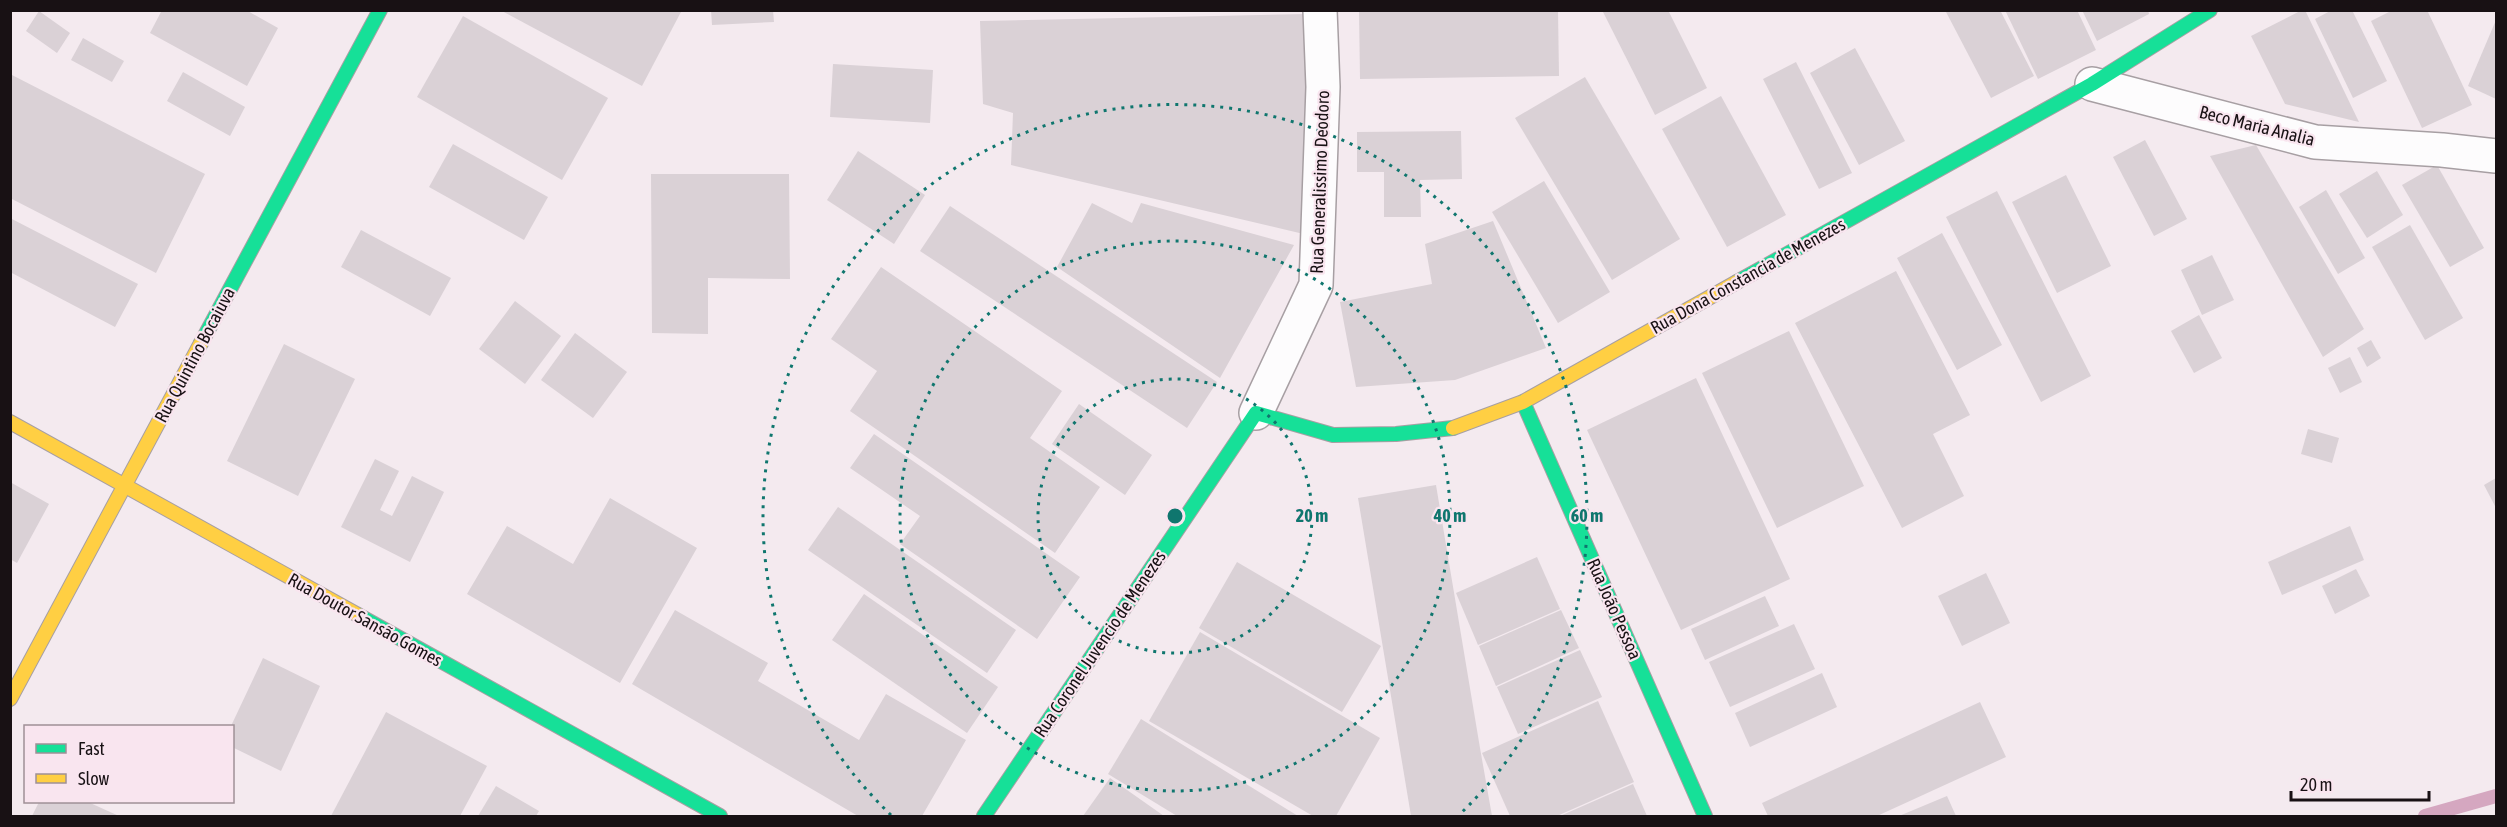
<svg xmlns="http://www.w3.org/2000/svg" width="2507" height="827" font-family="'Asap Condensed',sans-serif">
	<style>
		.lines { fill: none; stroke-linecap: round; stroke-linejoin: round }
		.stream { stroke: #d5a7c0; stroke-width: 14 }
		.building { fill: #dad1d6 }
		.street-casing { stroke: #a79fa3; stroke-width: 36 }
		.fast-casing { stroke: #a79fa3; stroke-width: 16 }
		.slow-casing { stroke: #a79fa3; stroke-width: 16 }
		.street { stroke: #fdfcfd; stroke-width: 33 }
		.fast { stroke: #16e098; stroke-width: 14 }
		.slow { stroke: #ffcf43; stroke-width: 14 }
		.ring { fill: none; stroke: #0f766e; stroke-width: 3; stroke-dasharray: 3 6 }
		.labels { text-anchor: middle; stroke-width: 4.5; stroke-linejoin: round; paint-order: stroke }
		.street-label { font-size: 18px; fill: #181114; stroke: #f9e5ef }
		.centre { fill: #0f766e; stroke: #f9e5ef; stroke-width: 3 }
		.ring-label { font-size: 18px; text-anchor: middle; font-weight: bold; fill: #0f766e; stroke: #f9e5ef; stroke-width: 4.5; stroke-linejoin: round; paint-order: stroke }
	</style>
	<rect width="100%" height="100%" fill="#f4eaef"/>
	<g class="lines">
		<path class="stream" d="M2425,816l71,-20"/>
	</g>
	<g class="building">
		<path d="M162,10h84l32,18 -31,58 -97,-53z"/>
		<path d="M500,10h182l-40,76z"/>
		<path d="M711,10h62l1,12 -62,3z"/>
		<path d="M1359,10h199l1,66 -199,3z"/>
		<path d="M1602,10h66l39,78 -52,27z"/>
		<path d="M1945,10h55l34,66 -43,22z"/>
		<path d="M2005,10h72l19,40 -58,29z"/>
		<path d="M2082,10h66l1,4 -52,27z"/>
		<path d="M2302,10h3l54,112 -74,-18 -34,-68z"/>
		<path d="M2332,10h20l35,71 -34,17 -38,-79z"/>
		<path d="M2393,10h34l45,95 -50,23 -51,-107z"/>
		<path d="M39,11l31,22 -13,20 -31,-22z"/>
		<path d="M1307,14l5,222 -301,-71 2,-52 -30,-9 -3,-83z"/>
		<path d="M463,16l145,82 -46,82 -145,-83z"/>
		<path d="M2496,20v79l-28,-13z"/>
		<path d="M83,38l41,23 -12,21 -41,-22z"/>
		<path d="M1855,48l50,93 -46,24 -49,-92z"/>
		<path d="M1796,62l56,111 -33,16 -56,-110z"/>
		<path d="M833,64l100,6 -3,53 -100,-6z"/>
		<path d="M183,72l62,35 -15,29 -63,-35z"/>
		<path d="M10,74l195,100 -49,99 -146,-75z"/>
		<path d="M1585,77l95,162 -68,41 -97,-162z"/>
		<path d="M1721,96l65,119 -59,32 -65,-118z"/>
		<path d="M1461,131l1,48 -42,1 1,37h-37v-45h-27v-40z"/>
		<path d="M2145,140l42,79 -33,17 -41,-79z"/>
		<path d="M453,144l95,53 -24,43 -95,-53z"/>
		<path d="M2256,145l108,184 -41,28 -113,-201z"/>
		<path d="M858,151l67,44 -31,49 -67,-44z"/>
		<path d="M2437,165l47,83 -34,19 -48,-82z"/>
		<path d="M2377,171l26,44 -36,23 -28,-44z"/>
		<path d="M651,174h138l1,105 -82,-1v56l-56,-1z"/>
		<path d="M2066,175l45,91 -54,27 -45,-91z"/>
		<path d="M1544,181l66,111 -52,31 -66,-111z"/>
		<path d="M2326,190l39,68 -27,16 -39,-67z"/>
		<path d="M1997,191l94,185 -50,26 -95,-185z"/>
		<path d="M1092,203l40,20 9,-20 153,42 -74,133 -163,-111z"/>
		<path d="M950,206l267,176 -30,46 -267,-177z"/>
		<path d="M10,218l128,66 -23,43 -105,-55z"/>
		<path d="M1493,221l53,127 -91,32 -99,7 -16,-85 92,-18 -7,-40z"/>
		<path d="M2410,225l53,93 -38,22 -53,-93z"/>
		<path d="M361,230l90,48 -21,38 -89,-49z"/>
		<path d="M1942,233l60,112 -45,25 -60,-112z"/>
		<path d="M2212,255l22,45 -32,15 -21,-45z"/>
		<path d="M881,267l181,124 -32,47 70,49 -45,66 -205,-142 27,-40 -46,-32z"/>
		<path d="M1896,271l74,144 -37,19 31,62 -62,32 -107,-205z"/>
		<path d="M515,301l46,35 -36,48 -46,-35z"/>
		<path d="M2199,315l23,43 -28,15 -23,-42z"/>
		<path d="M1789,331l75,155 -87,42 -75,-155z"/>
		<path d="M575,333l52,39 -34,46 -52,-38z"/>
		<path d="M2371,340l10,18 -14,9 -10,-19z"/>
		<path d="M284,344l71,35 -57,117 -71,-35z"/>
		<path d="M2350,357l12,25 -22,11 -12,-25z"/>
		<path d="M1696,378l94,201 -109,51 -94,-200z"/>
		<path d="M1079,404l73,51 -27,40 -73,-51z"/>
		<path d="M2308,429l31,9 -7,25 -31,-9z"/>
		<path d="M874,434l206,143 -43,62 -137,-95 20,-28 -70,-48z"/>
		<path d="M375,459l24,12 -19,39 12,6 20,-40 32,16 -34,70 -69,-35z"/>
		<path d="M2496,478v30l-12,-23z"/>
		<path d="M10,482l39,22 -32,59 -7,-4z"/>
		<path d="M1436,485l44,263 12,68h-81l-53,-318z"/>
		<path d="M610,498l87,50 -77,135 -153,-89 40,-68 66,38z"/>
		<path d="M838,507l178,123 -29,43 -179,-123z"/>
		<path d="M2350,526l14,34 -82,35 -14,-33z"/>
		<path d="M1537,557l23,52 -82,36 -22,-52z"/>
		<path d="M1237,562l144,84 -39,66 -143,-84z"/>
		<path d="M2356,569l14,27 -35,18 -13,-28z"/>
		<path d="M1986,573l24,50 -48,23 -24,-50z"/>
		<path d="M864,594l134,93 -31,46 -135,-93z"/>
		<path d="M1765,596l14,30 -74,34 -14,-31z"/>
		<path d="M675,610l93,53 -10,18 101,59 27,-46 80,46 -44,76h-64l-226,-132z"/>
		<path d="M1561,610l18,38 -83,38 -17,-40z"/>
		<path d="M1794,624l21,45 -85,38 -21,-45z"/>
		<path d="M1200,632l180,106 -44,78h-23l-164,-95z"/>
		<path d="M1580,650l22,47 -84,37 -21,-47z"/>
		<path d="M263,658l57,28 -39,85 -49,-24 -1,-21z"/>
		<path d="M1822,673l15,34 -87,40 -15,-34z"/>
		<path d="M1598,701l36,81 -77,34h-47l-28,-63z"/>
		<path d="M1980,702l26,55 -129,59h-109l-6,-13z"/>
		<path d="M386,712l101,54 -27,50h-129z"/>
		<path d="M1141,719l157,97h-121l-69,-42z"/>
		<path d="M1110,778l54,38h-81z"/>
		<path d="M1633,784l14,32h-87z"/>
		<path d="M496,786l43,25 -3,5h-58z"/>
		<path d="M1947,796l9,20h-57z"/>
		<path d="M39,802h49l31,14h-87z"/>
	</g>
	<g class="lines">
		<defs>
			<g id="street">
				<path d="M2092,84l223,58 127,8 54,6"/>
				<path d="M1256,413l60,-128 7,-198 -3,-77"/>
			</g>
			<g id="fast">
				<path d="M1737,282l355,-198 118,-74"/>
				<path d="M201,343l179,-333"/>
				<path d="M1523,402l182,414"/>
				<path d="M358,615l362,201"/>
				<path d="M984,816l272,-403 77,22 63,-1 57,-6"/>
			</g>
			<g id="slow">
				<path d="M10,422l348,193"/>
				<path d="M1453,428l70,-26 214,-120"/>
				<path d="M10,699l191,-356"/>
			</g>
		</defs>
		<use href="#street" class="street-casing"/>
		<use href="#fast" class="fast-casing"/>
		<use href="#slow" class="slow-casing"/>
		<use href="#street" class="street"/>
		<use href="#fast" class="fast"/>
		<use href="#slow" class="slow"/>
	</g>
	<g class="ring">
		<circle cx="1175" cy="516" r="137"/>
		<circle cx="1175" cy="516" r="275"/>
		<path d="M891 815A412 412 0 1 1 1459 815"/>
	</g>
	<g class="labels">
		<g class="street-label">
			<text transform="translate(2257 126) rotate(14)" y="6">Beco Maria Analia</text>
			<text transform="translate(1320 182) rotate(-88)" y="6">Rua Generalissimo Deodoro</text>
			<text transform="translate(1748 276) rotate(-29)" y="6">Rua Dona Constancia de Menezes</text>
			<text transform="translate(195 355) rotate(-62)" y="6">Rua Quintino Bocaiuva</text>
			<text transform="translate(1614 609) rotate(66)" y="6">Rua João Pessoa</text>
			<text transform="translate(365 620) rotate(29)" y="6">Rua Doutor Sansão Gomes</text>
			<text transform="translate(1100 644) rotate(-56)" y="6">Rua Coronel Juvencio de Menezes</text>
		</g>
	</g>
	<circle cx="1175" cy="516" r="9" class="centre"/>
	<g class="ring-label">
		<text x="1312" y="522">20 m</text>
		<text x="1450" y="522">40 m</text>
		<text x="1587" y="522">60 m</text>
	</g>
	<rect width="2507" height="827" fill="none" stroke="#181114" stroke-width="24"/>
	<rect x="24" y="725" width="210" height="78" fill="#f9e5ef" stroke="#9f9097" stroke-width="1.5"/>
	<rect x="36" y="744" width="30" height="9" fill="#16e098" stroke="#9f9097" stroke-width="1.5"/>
	<text x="78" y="755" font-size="18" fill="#181114">Fast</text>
	<rect x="36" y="774" width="30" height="9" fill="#ffcf43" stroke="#9f9097" stroke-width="1.5"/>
	<text x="78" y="785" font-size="18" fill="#181114">Slow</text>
	<path d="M2291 791v9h138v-9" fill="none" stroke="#181114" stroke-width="3"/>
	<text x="2300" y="791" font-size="18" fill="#181114" stroke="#f9e5ef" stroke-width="4.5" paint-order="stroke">20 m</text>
</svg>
